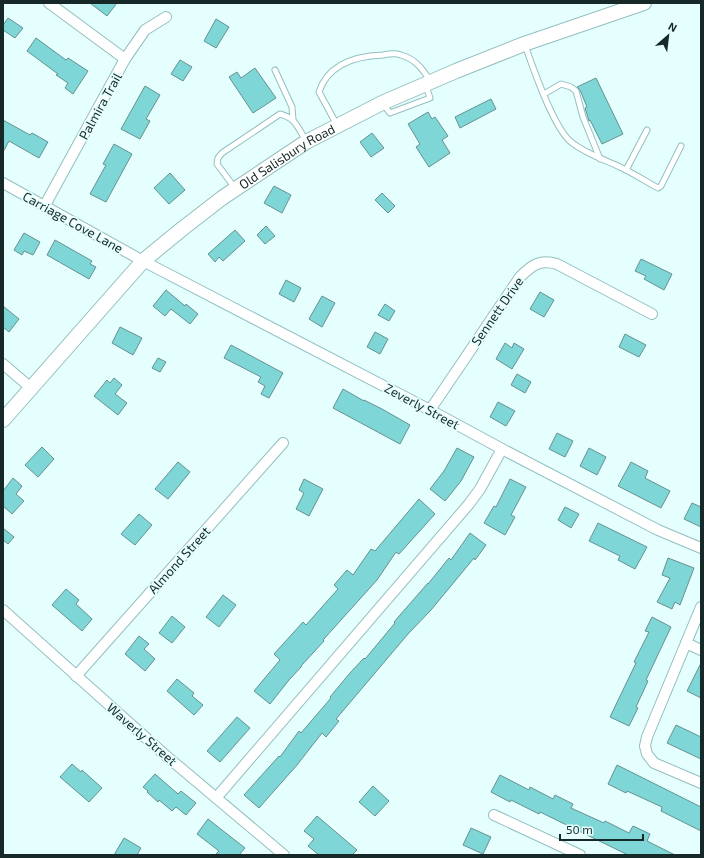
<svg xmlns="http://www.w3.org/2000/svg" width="704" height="858" font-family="'Exo 2',sans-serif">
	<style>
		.building { fill: #7ed6d6; stroke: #679191 }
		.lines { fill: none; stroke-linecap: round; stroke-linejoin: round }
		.service-casing { stroke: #94bfbf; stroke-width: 7 }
		.minor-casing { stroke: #94bfbf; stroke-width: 12 }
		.secondary-casing { stroke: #94bfbf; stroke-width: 16 }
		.service { stroke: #fff; stroke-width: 5 }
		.minor { stroke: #fff; stroke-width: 10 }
		.secondary { stroke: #fff; stroke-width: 14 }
		.labels { text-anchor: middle; stroke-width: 3.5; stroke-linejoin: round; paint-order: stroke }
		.street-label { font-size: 13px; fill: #172828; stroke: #e4fffe }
	</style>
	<rect width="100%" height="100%" fill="#e4fffe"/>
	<g class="building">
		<path d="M90,3h27l-10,13z"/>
		<path d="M8,18l15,10 -8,10 -12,-8v-5z"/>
		<path d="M216,19l13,8 -13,21 -12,-7z"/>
		<path d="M36,38l30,22 2,-2 20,13 -15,23 -8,-6 3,-5 -12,-8 2,-1 -31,-23z"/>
		<path d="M180,60l12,7 -9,14 -12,-7z"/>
		<path d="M255,68l21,30 -23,15 -24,-36 8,-5 4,6z"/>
		<path d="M596,78l27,56 -21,10 -12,-24 -1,1 -4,-13 2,-1 -7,-17 -3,-3z"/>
		<path d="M145,86l15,9 -14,24 4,2 -10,18 -19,-10z"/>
		<path d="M491,99l5,10 -36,19 -5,-11z"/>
		<path d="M428,112l4,7 3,-2 13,19 -6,4 8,13 -21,14 -13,-20 4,-3 -12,-20z"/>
		<path d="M3,120l27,15 2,-2 16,9 -9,16 -30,-17 -6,11z"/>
		<path d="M372,133l12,15 -13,9 -11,-15z"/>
		<path d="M114,144l18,10 -26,48 -16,-8 16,-29 -3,-1z"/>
		<path d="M170,173l15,17 -16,14 -15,-16z"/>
		<path d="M274,186l17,9 -9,18 -18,-10z"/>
		<path d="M382,193l13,13 -7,7 -13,-13z"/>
		<path d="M266,226l9,10 -10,8 -8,-9z"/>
		<path d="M235,230l10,11 -22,20 -4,-4 -4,5 -7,-8z"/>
		<path d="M24,233l16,9 -7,13 -9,-4 -2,4 -8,-5z"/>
		<path d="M55,240l37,21 -2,3 6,3 -7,12 -42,-24z"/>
		<path d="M641,259l31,15 -8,16 -20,-11 2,-3 -11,-5z"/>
		<path d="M286,280l15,8 -7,14 -15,-8z"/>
		<path d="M166,290l19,16 1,-2 12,10 -8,10 -19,-15 -6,7 -12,-10z"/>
		<path d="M540,292l14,8 -10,17 -14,-8z"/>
		<path d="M322,296l13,7 -13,24 -13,-8z"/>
		<path d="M385,304l10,7 -6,10 -11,-6z"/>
		<path d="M3,306l16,13 -10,13 -6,-5z"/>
		<path d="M120,327l22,11 -9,17 -21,-12z"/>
		<path d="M375,332l13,7 -8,15 -13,-7z"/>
		<path d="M625,334l21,11 -7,12 -20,-10z"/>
		<path d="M505,343l7,5 2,-5 10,6 -12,20 -16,-10z"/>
		<path d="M231,345l52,28 -14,25 -8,-4 4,-8 -7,-4 3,-5 -37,-19z"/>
		<path d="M158,358l8,4 -6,10 -8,-4z"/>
		<path d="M517,374l14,8 -6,11 -14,-8z"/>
		<path d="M114,378l8,7 -7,9 12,9 -9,12 -24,-19 13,-16 3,3z"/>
		<path d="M343,389l21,12v-1l18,9 28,16 -10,19 -67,-36z"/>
		<path d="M498,402l17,9 -9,15 -16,-9z"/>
		<path d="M557,433l16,8 -8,16 -16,-8z"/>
		<path d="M42,447l12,12 -16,18 -13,-12z"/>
		<path d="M457,448l17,9 -13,24 -16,20 -15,-12 14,-18z"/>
		<path d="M589,448l17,9 -9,18 -17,-9z"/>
		<path d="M178,462l12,10 -22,27 -13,-10z"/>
		<path d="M631,462l17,9 -3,7 25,13 -9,17 -43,-22z"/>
		<path d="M13,478l9,8 -6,8 8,7 -12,13 -9,-8v-15z"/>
		<path d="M304,479l19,10 -14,27 -13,-7 8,-16 -5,-3z"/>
		<path d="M510,479l16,8 -15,28 4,2 -10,18 -21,-12 10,-17 2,1z"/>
		<path d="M419,499l16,15 -36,40 -3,-2 -19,28 -54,60 1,1 -23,25h1l-13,14 -19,24 -16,-13 26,-31 -6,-6 29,-32 3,3 32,-36 -4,-4 13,-15 6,5 18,-26 4,2z"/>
		<path d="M692,503l9,4v20l-17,-8z"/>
		<path d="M565,507l14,7 -8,14 -13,-8z"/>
		<path d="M139,514l13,11 -17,20 -14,-11z"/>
		<path d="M598,523l49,24 -12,22 -17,-9 2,-4 -31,-15z"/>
		<path d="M3,528l11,9 -6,7 -5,-4z"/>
		<path d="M470,533l16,12 -11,15 -1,-2 -43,52 -23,24 -72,85 3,2 -13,16 -4,-4 -25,32 -38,43 -15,-13 35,-39 1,1 19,-26 2,2 30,-35 -1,-1 20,-24 14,-15 1,1 30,-36 -1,-1 13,-15 21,-24v1l21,-26 2,2z"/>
		<path d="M668,558l26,10 -14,37 -5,-3 -3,7 -15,-7 13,-24 -8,-3z"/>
		<path d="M66,589l13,11 -3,4 16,15 -10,12 -30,-26z"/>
		<path d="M223,595l13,10 -17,22 -13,-10z"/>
		<path d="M172,616l13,11 -13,16 -13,-10z"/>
		<path d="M652,617l19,10 -25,53 2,1 -12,26 2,1 -9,18 -19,-9 26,-54 -2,-1 15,-30 -4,-1z"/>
		<path d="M139,636l10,8 -5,5 11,10 -10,12 -20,-17z"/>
		<path d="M701,663v35l-14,-7z"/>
		<path d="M177,679l17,14 -2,3 11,9 -9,10 -27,-24z"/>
		<path d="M237,717l13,11 -30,34 -13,-11z"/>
		<path d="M676,725l25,12v22l-34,-16z"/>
		<path d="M72,764l9,8 1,-2 20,18 -13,14 -29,-25z"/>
		<path d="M617,765l84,42v24l-40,-20 1,-4 -35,-16 -1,2 -18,-9z"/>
		<path d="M155,774l23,20 3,-3 15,12 -10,12 -10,-8 -4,4 -13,-11 -1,2 -11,-10 1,-1 -5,-4z"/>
		<path d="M500,775l29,15 1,-3 23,12 2,-4 18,9 -2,4 33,15 1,-2 24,12 4,-7 17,8 -3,7 28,14h-47l-88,-43 -1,2 -28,-14 -1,2 -19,-10z"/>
		<path d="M373,786l16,15 -14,15 -16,-14z"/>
		<path d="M317,816l40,34 -5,5h-33l-11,-9 6,-7 -10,-8z"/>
		<path d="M208,819l37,29 -6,7h-24l4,-4 -22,-17z"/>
		<path d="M471,828l20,9 -8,17 -20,-9z"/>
		<path d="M124,838l17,10 -4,7h-23z"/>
	</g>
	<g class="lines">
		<defs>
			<g id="service">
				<path d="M525,45c8,23 28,82 46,97 15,12 32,17 49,25 13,6 25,14 38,21l3,-2 20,-40"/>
				<path d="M275,70l17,37 1,13"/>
				<path d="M544,94l17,-10 10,3 5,4 7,26 17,42"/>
				<path d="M383,104l7,9 40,-15 -4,-12"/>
				<path d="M337,125l-18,-33c9,-28 37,-36 64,-37 5,-1 13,-2 18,0 14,4 22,14 29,26"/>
				<path d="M626,170l21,-40"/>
				<path d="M235,188l-18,-24 1,-6 4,-5 58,-39c16,4 18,14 26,27"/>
			</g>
			<g id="minor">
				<path d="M49,3l76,56"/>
				<path d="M3,183l140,78 287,149 72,39 156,81 43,18"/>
				<path d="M45,205l80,-146 20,-29 21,-13"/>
				<path d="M3,364l28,24"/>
				<path d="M430,410l90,-133c12,-12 20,-18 37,-13l95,50"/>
				<path d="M701,607l-54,130 -2,9 2,8 7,9 47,20"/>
				<path d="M3,610l161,144 120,101"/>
				<path d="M686,643l15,7"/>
				<path d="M76,676l207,-233"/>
				<path d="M216,798l253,-294 11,-15 22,-40"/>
				<path d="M494,815l86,40"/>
			</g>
			<g id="secondary">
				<path id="s1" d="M3,420l140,-159 39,-32 40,-31 84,-56 76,-39 74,-32 68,-27 120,-41"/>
			</g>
		</defs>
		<use href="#service" class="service-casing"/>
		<use href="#minor" class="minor-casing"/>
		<use href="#secondary" class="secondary-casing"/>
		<use href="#service" class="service"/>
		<use href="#minor" class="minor"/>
		<use href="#secondary" class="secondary"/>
	</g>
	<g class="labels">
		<g class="street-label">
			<text transform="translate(100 106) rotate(-61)" y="5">Palmira Trail</text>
			<text dy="5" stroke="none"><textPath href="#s1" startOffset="390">Old Salisbury Road</textPath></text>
			<text transform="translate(73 222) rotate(29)" y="5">Carriage Cove Lane</text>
			<text transform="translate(497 311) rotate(-55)" y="5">Sennett Drive</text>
			<text transform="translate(422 406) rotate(28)" y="5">Zeverly Street</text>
			<text transform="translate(179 560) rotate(-48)" y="5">Almond Street</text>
			<text transform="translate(142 734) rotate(41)" y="5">Waverly Street</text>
		</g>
	</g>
	<rect width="704" height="858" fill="none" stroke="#172828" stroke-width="8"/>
	<g transform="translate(668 36) rotate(28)" stroke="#e4fffe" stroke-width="3" paint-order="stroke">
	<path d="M0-3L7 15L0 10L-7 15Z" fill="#172828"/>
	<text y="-6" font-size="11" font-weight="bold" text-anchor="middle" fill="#172828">N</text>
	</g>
	<path d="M560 834v6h83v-6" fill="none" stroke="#172828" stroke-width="2"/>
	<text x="566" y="834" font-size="12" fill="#172828" stroke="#e4fffe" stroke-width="3" paint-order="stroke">50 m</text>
</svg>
